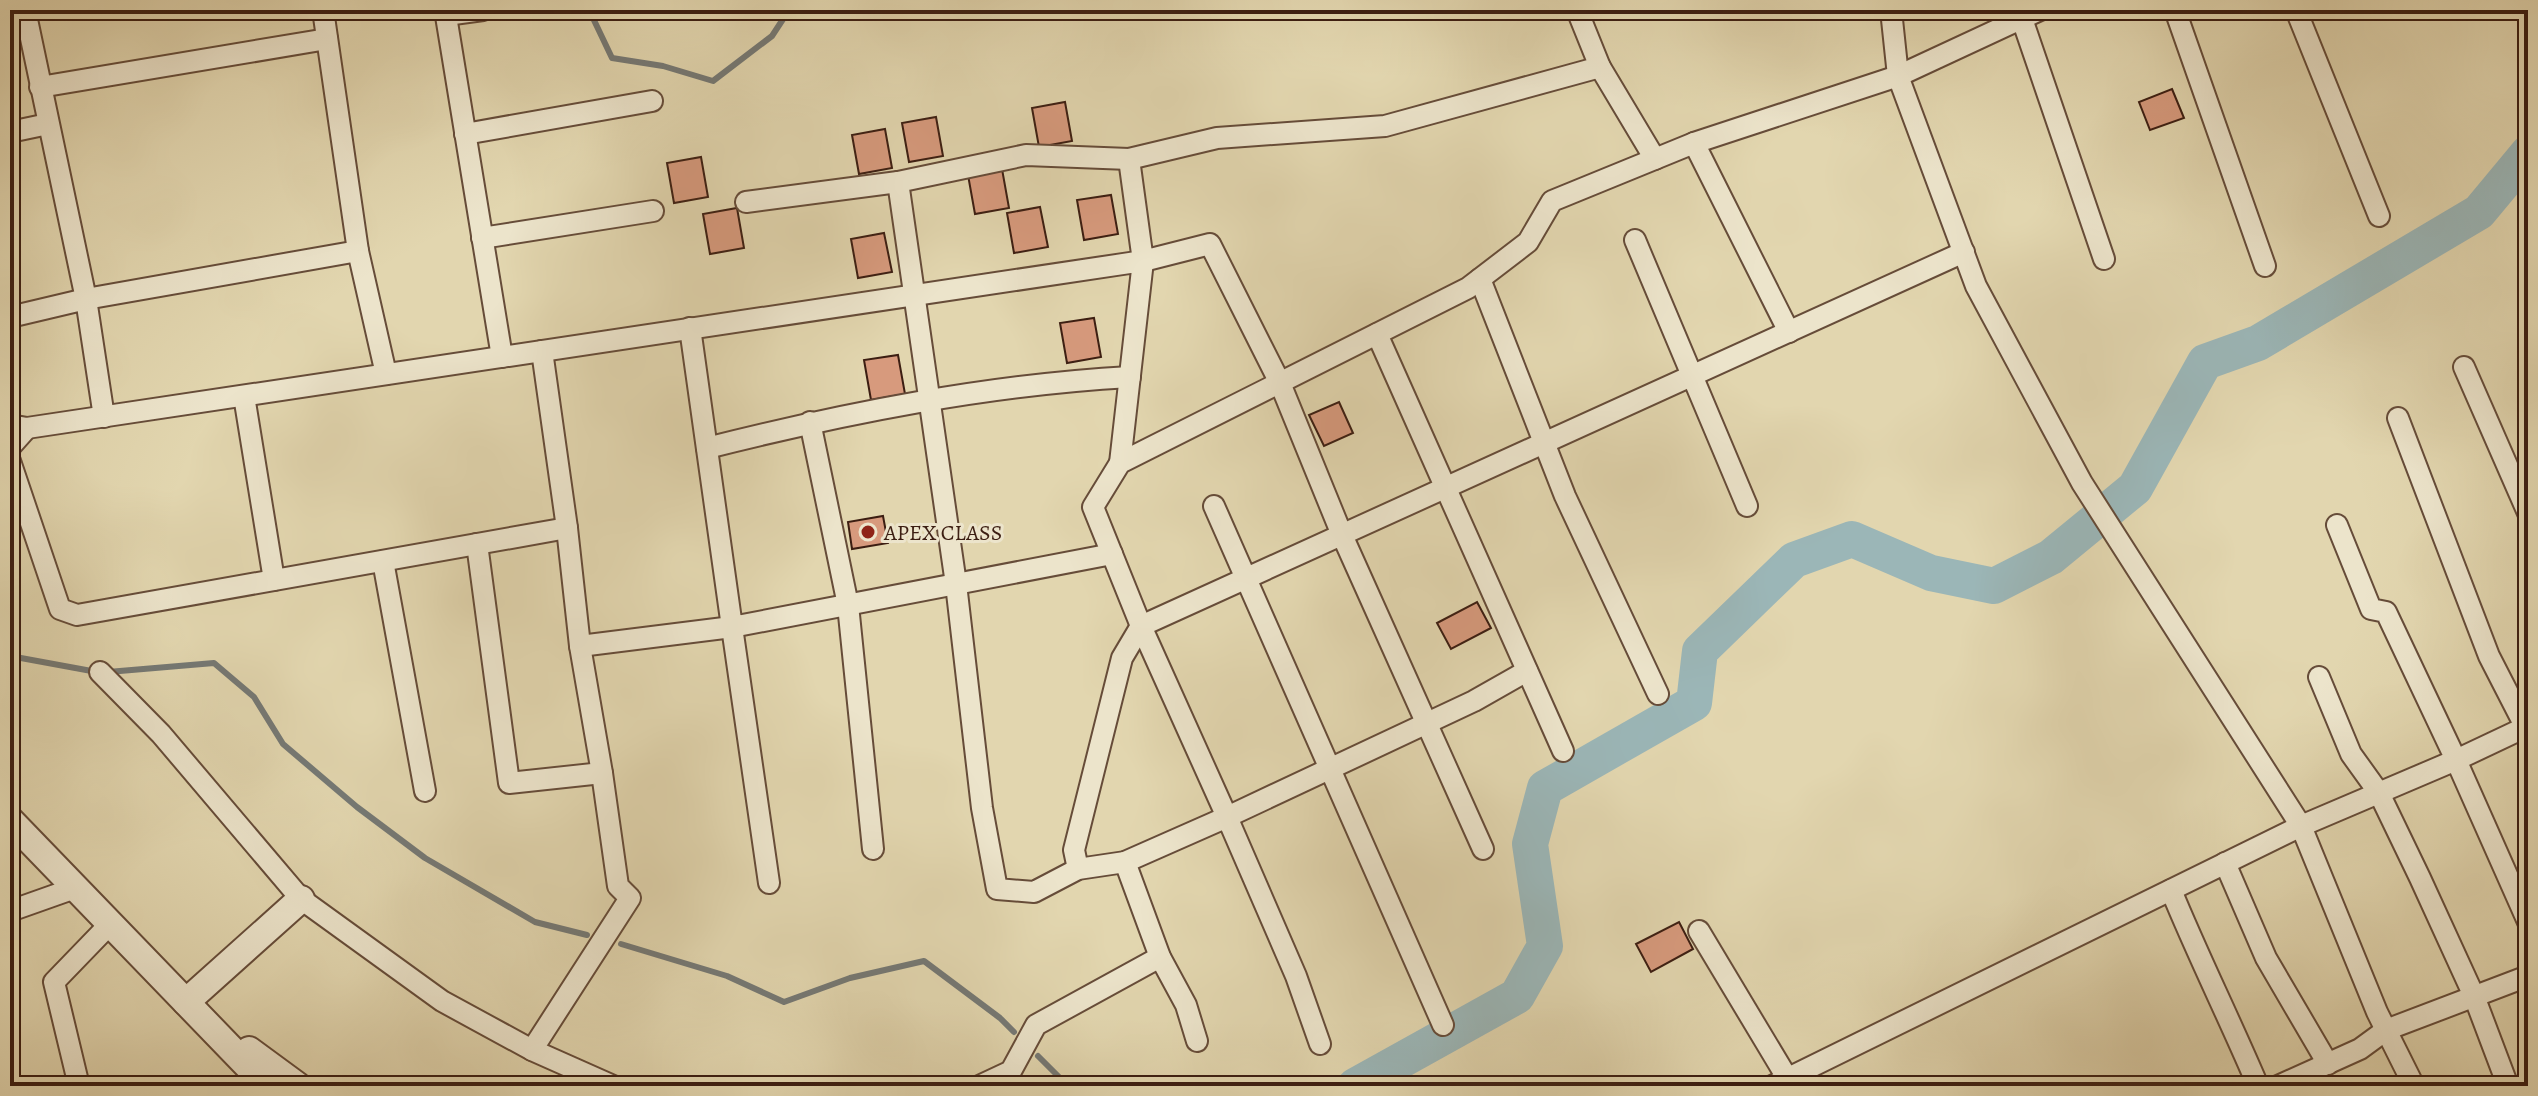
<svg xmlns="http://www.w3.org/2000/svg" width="2538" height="1096" font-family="Alegreya,serif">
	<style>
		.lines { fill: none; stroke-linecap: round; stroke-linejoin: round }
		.stream { stroke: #757975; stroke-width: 6 }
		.river { stroke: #9bb6b7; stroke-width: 36 }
		.building { fill: #d79a7d; stroke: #3c1e12; stroke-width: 2 }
		.minor-casing { stroke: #664c39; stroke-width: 24 }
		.tertiary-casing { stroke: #664c39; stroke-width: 30 }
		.minor { stroke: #ece4cb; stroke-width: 20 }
		.tertiary { stroke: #ece4cb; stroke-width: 26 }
		.poi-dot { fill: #8f2418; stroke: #ece4cb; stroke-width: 3 }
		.labels { text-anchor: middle; stroke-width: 6; stroke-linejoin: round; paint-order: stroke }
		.poi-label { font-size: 22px; fill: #3c1e12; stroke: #ece4cb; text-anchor: start }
	</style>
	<rect width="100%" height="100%" fill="#e2d6af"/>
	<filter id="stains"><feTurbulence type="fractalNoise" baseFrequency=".0025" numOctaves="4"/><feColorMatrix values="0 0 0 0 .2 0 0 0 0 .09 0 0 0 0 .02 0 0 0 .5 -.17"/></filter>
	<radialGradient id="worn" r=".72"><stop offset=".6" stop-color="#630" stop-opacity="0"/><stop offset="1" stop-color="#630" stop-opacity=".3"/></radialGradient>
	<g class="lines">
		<g class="stream">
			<path d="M592,10v6l20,42 51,8 50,15 59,-45 17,-26"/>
			<path d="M10,656l87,16"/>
			<path d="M108,672l106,-9 40,34 29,47 74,63 68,51 110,64 52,13"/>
			<path d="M621,944l106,32 57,26 66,-24 74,-17 76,57 14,14"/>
			<path d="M1038,1056l30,30"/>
		</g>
		<path class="river" d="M1355,1086l162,-90 28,-50 -15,-102 15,-56 149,-85 6,-52 94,-91 58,-21 79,34 63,13 57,-29 84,-69 70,-126 53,-19 221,-131 49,-59"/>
	</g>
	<g class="building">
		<path d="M2172,89l12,29 -34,12 -11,-28z"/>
		<path d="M1065,102l7,39 -33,6 -7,-39z"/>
		<path d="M936,117l7,39 -34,6 -7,-39z"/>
		<path d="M885,129l7,39 -33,6 -7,-39z"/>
		<path d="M701,157l7,40 -34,6 -7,-40z"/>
		<path d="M1002,169l7,39 -34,6 -7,-39z"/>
		<path d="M1111,195l7,39 -34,6 -7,-40z"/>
		<path d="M1040,207l8,40 -34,6 -7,-40z"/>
		<path d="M737,208l7,40 -34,6 -7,-40z"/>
		<path d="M884,233l8,39 -34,6 -7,-39z"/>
		<path d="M1094,318l7,39 -34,6 -7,-40z"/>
		<path d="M898,355l7,39 -34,6 -7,-40z"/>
		<path d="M1339,402l14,31 -29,13 -15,-31z"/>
		<path d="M883,516l5,27 -36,6 -4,-27z"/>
		<path d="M1477,602l14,26 -40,21 -14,-26z"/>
		<path d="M1679,922l14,27 -42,23 -15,-28z"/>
	</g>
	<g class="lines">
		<defs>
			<g id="minor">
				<path d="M25,10l61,289 18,118"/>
				<path d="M323,10l35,241 28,123"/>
				<path d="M445,10l57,347"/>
				<path d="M1577,10l23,57 55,92"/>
				<path d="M1891,10l7,66 78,210 106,197 219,343 76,186 37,74"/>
				<path d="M2175,10l90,256"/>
				<path d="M2296,10l83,206"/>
				<path d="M446,15l37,-5"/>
				<path d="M2022,19l82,240"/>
				<path d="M40,87l287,-48"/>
				<path d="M10,132l38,-8"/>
				<path d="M465,134l187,-33"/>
				<path d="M1694,143l95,189"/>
				<path d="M1129,159l14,102 67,-17 70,139 62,152 141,314"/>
				<path d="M746,202l152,-20"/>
				<path d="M482,238l171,-27"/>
				<path d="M1635,240l112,266"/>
				<path d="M1480,279l85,217 93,198"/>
				<path d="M10,317l76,-18 272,-48"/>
				<path d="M690,328l42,299 380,-73"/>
				<path d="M1377,334l186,417"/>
				<path d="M542,351l25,177 13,118 22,127 16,113 12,12 -98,152 81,36"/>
				<path d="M2464,367l64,146"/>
				<path d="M244,396l30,184"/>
				<path d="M2398,418l91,238 39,76"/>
				<path d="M810,422l38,183 25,244"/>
				<path d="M10,425l17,3 -17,19"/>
				<path d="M27,428l1116,-167 -23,202"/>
				<path d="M707,448c139,-35 280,-63 423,-71"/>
				<path d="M10,461l50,148 17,6 490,-87"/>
				<path d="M1214,506l229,519"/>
				<path d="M477,544l32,239 93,-10"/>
				<path d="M383,561l42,230"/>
				<path d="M580,646l152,-19 37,256"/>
				<path d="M1527,671l-53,30 -247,116 -86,-191 -48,-119 27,-44 348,-175 60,-46 24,-41 142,-58 204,-67 142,-66"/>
				<path d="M100,672l61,62 140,165 141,102 90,49"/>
				<path d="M2319,677l32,77 28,39 41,85 54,118 34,90"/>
				<path d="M2528,726l-72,34 72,162"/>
				<path d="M1125,862l35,95 26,48 11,36"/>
				<path d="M2225,863l41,95 62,106"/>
				<path d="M1078,869l-4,-19 48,-192 19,-32 823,-374"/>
				<path d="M2171,890c27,66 59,130 87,196"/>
				<path d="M10,911l65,-23"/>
				<path d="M1699,931l93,155"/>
				<path d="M1320,1044l-24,-68 -69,-159 -102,45 -47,7 -44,23 -37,-3 -15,-81 -26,-224 -58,-402 128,-27 103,4 88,-21 168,-12 215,-59"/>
				<path d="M79,1086l-25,-104 56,-58"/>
				<path d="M979,1086l32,-15 25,-46 124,-68"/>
				<path d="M1772,1086l529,-260 155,-66 -70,-148 -15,-3 -34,-84"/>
				<path d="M2278,1086l82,-37 26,-19 142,-54"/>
			</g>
			<g id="tertiary">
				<path d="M10,820l257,266"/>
				<path d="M186,1002l115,-103"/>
				<path d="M249,1050l49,36"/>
			</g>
		</defs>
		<use href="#minor" class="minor-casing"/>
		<use href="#tertiary" class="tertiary-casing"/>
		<use href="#minor" class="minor"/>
		<use href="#tertiary" class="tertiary"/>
	</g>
	<circle class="poi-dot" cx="868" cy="532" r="8"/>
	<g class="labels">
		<g class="poi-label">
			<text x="884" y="540">APEX CLASS</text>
		</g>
	</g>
	<rect width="2538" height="1096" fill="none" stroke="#e2d6af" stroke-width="40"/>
	<rect x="12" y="12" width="2514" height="1072" fill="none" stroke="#3c1e12" stroke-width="4"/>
	<rect x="20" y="20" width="2498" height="1056" fill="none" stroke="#3c1e12" stroke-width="2"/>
	<rect width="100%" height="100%" filter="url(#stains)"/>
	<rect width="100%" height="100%" fill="url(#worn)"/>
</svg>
